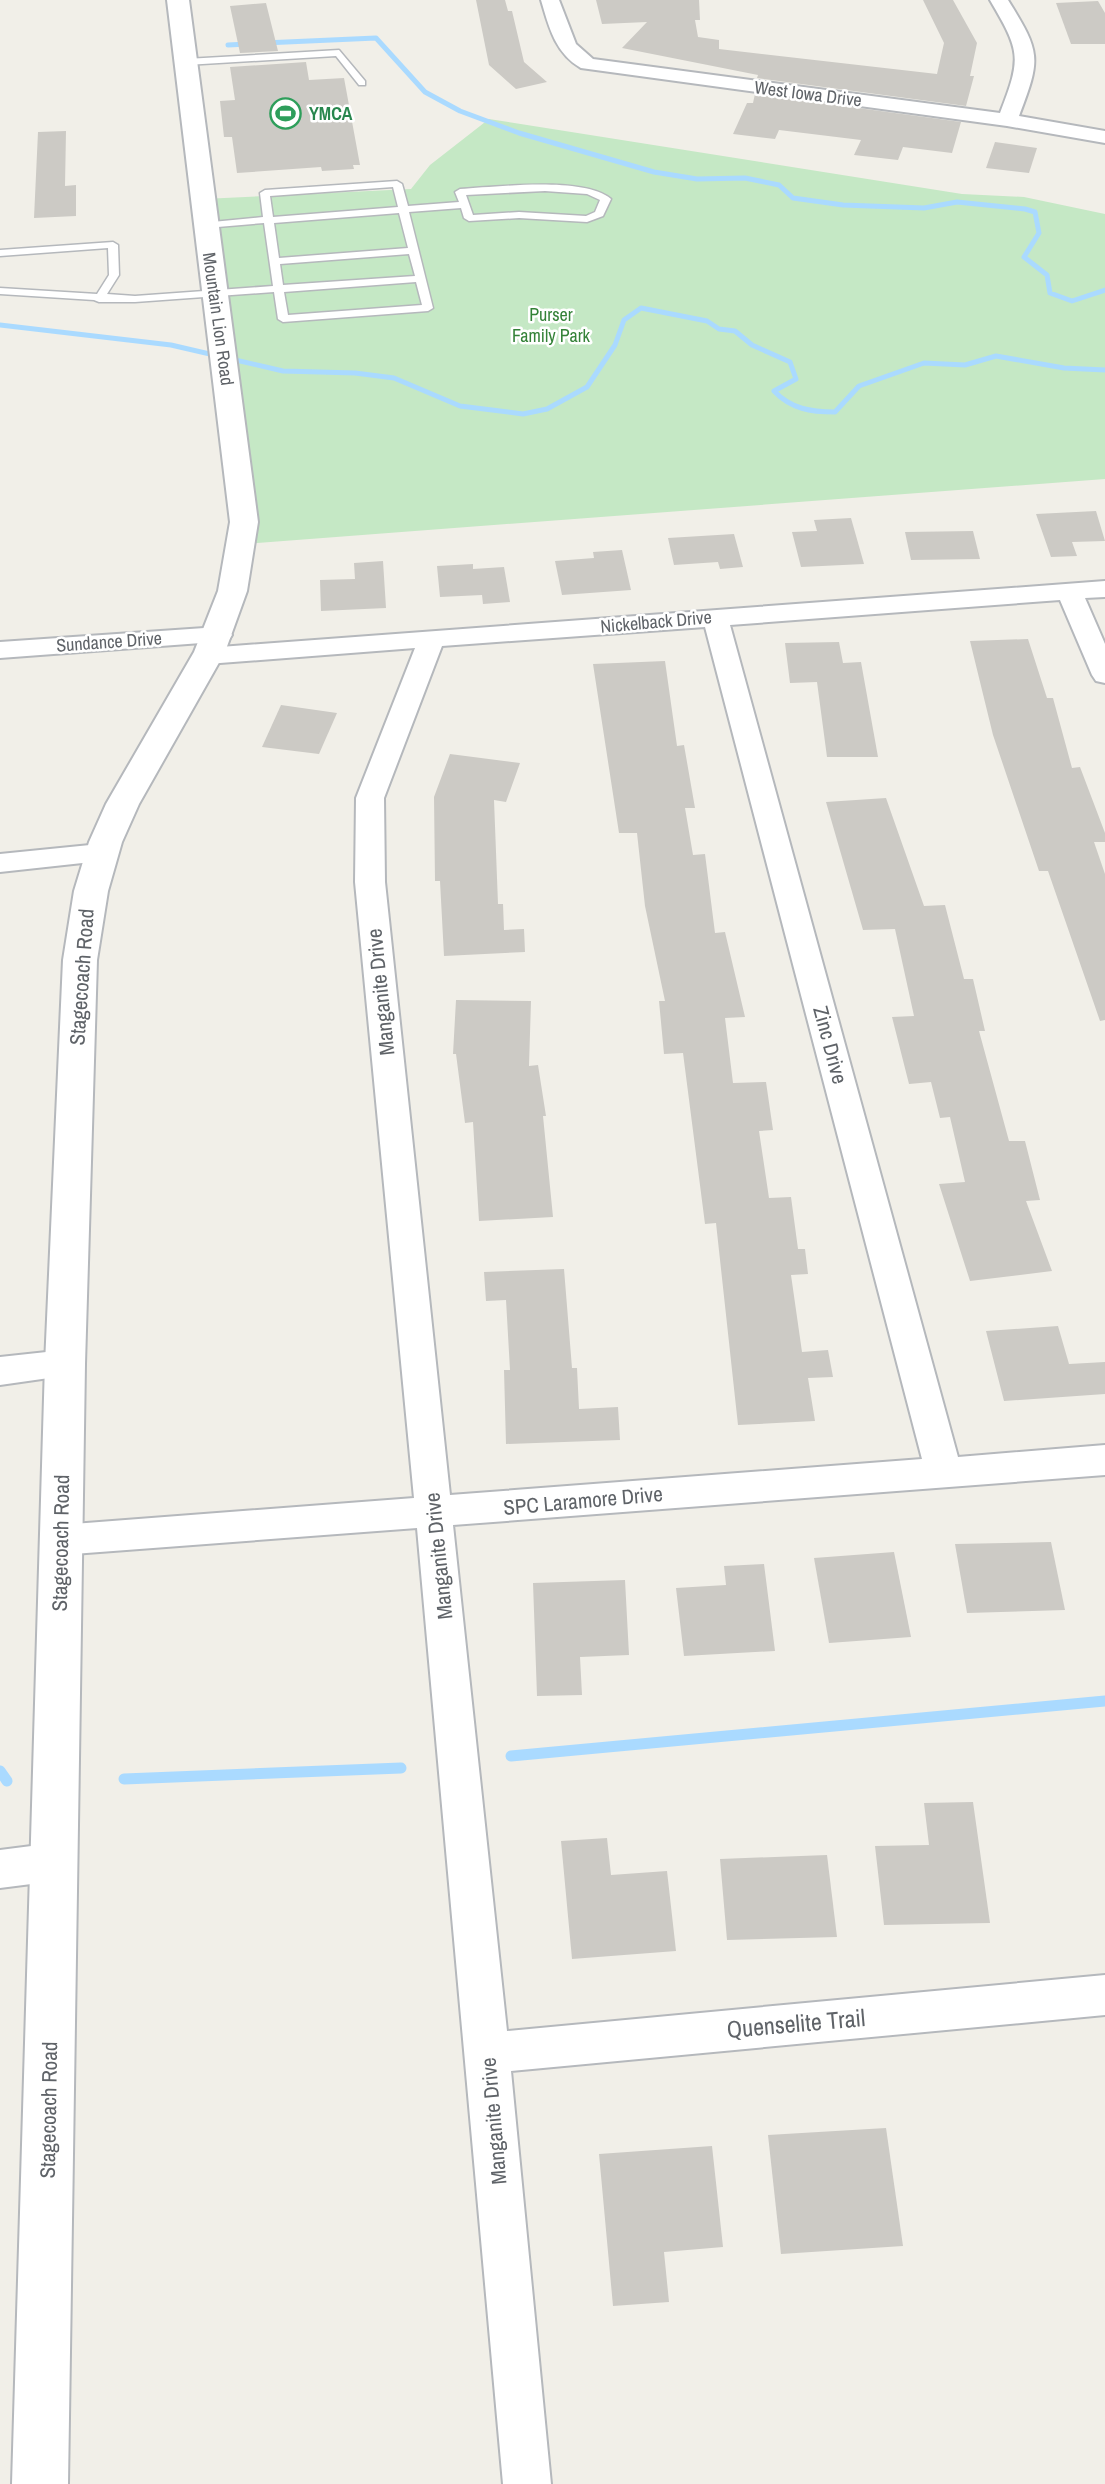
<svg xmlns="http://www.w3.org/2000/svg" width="1105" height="2484" font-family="'Archivo Narrow',sans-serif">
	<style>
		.green { fill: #c5e8c5 }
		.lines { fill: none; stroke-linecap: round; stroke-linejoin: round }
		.stream-far1 { stroke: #aadaff; stroke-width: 5 }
		.stream { stroke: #aadaff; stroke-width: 11 }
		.building { fill: #cccac5 }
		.service-casing { stroke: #b5b8bc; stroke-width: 3 }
		.minor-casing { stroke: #b5b8bc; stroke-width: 4 }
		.tertiary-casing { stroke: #b5b8bc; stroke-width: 4 }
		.service { fill: #fff; fill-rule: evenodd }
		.minor { fill: #fff; fill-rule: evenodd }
		.tertiary { fill: #fff; fill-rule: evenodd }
		.labels { text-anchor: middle; stroke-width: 5; stroke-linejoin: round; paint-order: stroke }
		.far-street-label { font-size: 18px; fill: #5f6368; stroke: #fff }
		.far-leisure-label { font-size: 18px; font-weight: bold; fill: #27864d; stroke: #fff; text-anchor: start }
		.far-park-label { font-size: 18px; fill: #348238; stroke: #fff }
		.street-label { font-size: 21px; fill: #5f6368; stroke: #fff }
		.near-street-label { font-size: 24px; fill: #5f6368; stroke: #fff }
	</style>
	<rect width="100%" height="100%" fill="#f1efe8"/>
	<path class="green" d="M489,119l473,75 62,3 81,17v265l-862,65 -40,-345 208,-10 19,-24z"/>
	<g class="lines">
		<g class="stream-far1">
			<path d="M264,43l112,-5 49,54 35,19 59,22 135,39 43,7 48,-1 34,7 14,13 50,7 81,3 33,-6 68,7 10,3 4,21 -15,24 23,18 3,18 22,8 33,-11"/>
			<path d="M228,45l19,-1"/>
			<path d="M0,325l171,20 112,26 72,2 39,5 66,28 63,8 24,-5 40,-22 28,-42 9,-25 17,-12 66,13 12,8 16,2 17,14 38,17 6,17 -22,12c17,18 37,21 61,21l24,-26 65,-23 41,2 31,-9 68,12 41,2"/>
		</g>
		<g class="stream">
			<path d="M511,1756l594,-55"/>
			<path d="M0,1771l7,10"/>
			<path d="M124,1779l277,-11"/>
		</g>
	</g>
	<g class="building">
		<path d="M476,0h29l3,11h4l12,51 23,20 -31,7 -27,-24z"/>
		<path d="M596,0h103l1,20h-5l3,17 21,3v9l218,25 7,-31 -21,-43h30l24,43 -7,33h4l-8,30 -209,-28 1,-3 -136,-27 25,-26 -45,2z"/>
		<path d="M1098,1l7,12v31h-34l-15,-41z"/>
		<path d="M266,3l12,48 -38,2 -10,-47z"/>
		<path d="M306,62l3,18 35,-2 16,87h-7l1,4 -32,2 -1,-4 -84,6 -5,-36h-8l-4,-36 15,-1 -5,-33z"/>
		<path d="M755,94l206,28 -9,31 -49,-6 -5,13 -44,-5 7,-15 -82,-10 -4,9 -42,-5 14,-31h6z"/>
		<path d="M66,131l-1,55 11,-1v31l-42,2 4,-86z"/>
		<path d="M995,142l42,6 -8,25 -43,-5z"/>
		<path d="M1096,511l9,30 -33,1 5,14 -26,1 -15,-43z"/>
		<path d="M851,518l13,46 -63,3 -9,-35 25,-1 -3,-11z"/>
		<path d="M973,531l7,28 -69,1 -6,-28z"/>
		<path d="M734,534l9,33 -23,2 -2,-7 -44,3 -6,-27z"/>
		<path d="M622,550l9,40 -69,5 -7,-34 39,-3 -1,-6z"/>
		<path d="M383,561l3,47 -65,3 -1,-31 35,-1 -1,-16z"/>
		<path d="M473,564v5l31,-2 6,35 -27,2 -1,-9 -42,2 -3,-31z"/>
		<path d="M1028,639l19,59h6l19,70 8,-1 25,66v9h-11l11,32v146l-5,1 -52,-150h-9l-46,-136 -23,-94z"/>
		<path d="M839,642l4,21 18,-1 17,95h-51l-10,-75 -27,1 -5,-40z"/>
		<path d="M665,661l12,85 7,-1 11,63h-10l8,47 12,-1 10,79 10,-1 20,85 -20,1 8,65 33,-1 7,48 -14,1 10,67 22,-1 7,52h7l3,25 -17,1 11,77 26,-2 5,27 -25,1 7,43 -77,4 -22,-202 -11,1 -22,-171 -19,1 -5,-53h6l-20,-95 -8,-73h-18l-26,-169z"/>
		<path d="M281,705l56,8 -18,41 -57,-7z"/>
		<path d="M450,754l70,9 -14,39 -12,-2 4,104h5l1,26 20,-1 1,23 -81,4 -4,-75h-5l-1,-84z"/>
		<path d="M886,798l38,108 21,-1 19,74h9l12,52h-6l30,110h16l15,59 -14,1 26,70 -82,10 -31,-97 26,-2 -15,-65 -10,1 -9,-36 -22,2 -17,-67 22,-1 -19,-87 -32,1 -37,-128z"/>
		<path d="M456,1000l75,1 -2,65 9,-1 8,51h-3l10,101 -74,4 -6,-99 -8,1 -9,-69h-3z"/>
		<path d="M564,1269l8,99h5l2,41 39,-2 2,33 -114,4 -2,-74h6l-4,-70 -20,1 -2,-29z"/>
		<path d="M1058,1326l11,38 36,-2v32l-101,7 -18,-70z"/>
		<path d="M1051,1542l14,68 -98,3 -12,-69z"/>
		<path d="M894,1552l17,85 -82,6 -15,-85z"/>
		<path d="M764,1564l11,87 -91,5 -8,-68 50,-3 -2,-19z"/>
		<path d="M625,1580l4,75 -49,2 2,38 -45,1 -4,-113z"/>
		<path d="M973,1802l17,121 -106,2 -9,-79 54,-1 -5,-42z"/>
		<path d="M607,1838l4,37 56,-4 9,80 -104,8 -11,-118z"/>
		<path d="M827,1855l10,82 -110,3 -7,-81z"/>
		<path d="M886,2128l17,118 -122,8 -13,-119z"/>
		<path d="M712,2146l11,101 -59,5 5,50 -56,4 -14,-152z"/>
	</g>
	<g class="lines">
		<defs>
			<g id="service">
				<path d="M339,50l26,31v4h-6l-23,-29 -150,9 -5,-3 5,-3z"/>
				<path d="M397,181l5,3 6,22 51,-4 -4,-10 5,-3c37,-2 123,-13 151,10l-8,17 -16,6 -68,-4 -50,3 -5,-3 -3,-10 -52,4 24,96 -5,3 -145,11 -5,-3 -4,-27 -139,10h-36l-5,-2 -94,-6v-6l97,6 12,-19 -1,-27 -108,8v-6l113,-8 5,3 1,30 -12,19 28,2 138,-10 -9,-63 -58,5 -4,-1v-4l61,-6 -3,-24 5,-3zM393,187l5,20 -125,10 -3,-21zM545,191l42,3 13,6 -5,12 -9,4 -67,-4 -46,3 -7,-20zM399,213l9,35 -129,10 -5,-35zM409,254l6,22 -132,9 -3,-21zM416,282l6,23 -134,10 -4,-23z"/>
			</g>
			<g id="minor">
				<path d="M541,0h18l17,44 17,15 407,54c22,-56 20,-62 -10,-113h18c33,53 33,58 11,116l86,15v12l-98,-17 -426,-58c-26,-15 -32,-41 -40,-68z"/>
				<path d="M1105,581v16l-20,1 20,46v39l-9,-2 -4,-6 -32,-75 -330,25 228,832 147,-12v30l-652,50 54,506 598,-56v40l-594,56 40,413h-48l-86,-956 -357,27 -13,-4 -5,-11 5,-11 13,-4 354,-27 -59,-616 1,-84 59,-150 -208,16 -9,-2 -4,-6 4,-6 9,-2zM705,627l217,832 -472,36 -65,-613 -1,-84 58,-152z"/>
				<path d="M219,627l9,2 4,6 -4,6 -228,17v-16z"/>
				<path d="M100,844l10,2 4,7 -4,7 -110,12v-18z"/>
				<path d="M65,1350l12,4 5,10 -5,10 -77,11v-28z"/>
				<path d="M55,1843l14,6 6,13 -6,13 -14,6 -55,7v-38z"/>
			</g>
			<path id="tertiary" d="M167,0h22l69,522 -11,69 -22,61 -86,152 -17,38 -14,49 -11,69 -12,404 -17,1120h-56l33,-1120 18,-404 11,-69 15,-49 17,-38 88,-152 24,-61 12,-69z"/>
		</defs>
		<use href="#service" class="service-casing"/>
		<use href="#minor" class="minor-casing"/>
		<use href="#tertiary" class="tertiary-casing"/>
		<use href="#service" class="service"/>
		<use href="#minor" class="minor"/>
		<use href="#tertiary" class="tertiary"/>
	</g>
	<defs>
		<symbol id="stadium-ring" viewBox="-11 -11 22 22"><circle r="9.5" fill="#fff" stroke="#2e9e5b" stroke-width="1.5"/><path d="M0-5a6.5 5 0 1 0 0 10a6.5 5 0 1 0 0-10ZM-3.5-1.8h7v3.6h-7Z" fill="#2e9e5b"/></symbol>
	</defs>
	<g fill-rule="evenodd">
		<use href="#stadium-ring" x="268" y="96" width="35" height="35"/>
	</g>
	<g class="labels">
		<g class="far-street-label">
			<text transform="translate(808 94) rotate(7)" y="6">West Iowa Drive</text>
			<text transform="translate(218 319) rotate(82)" y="6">Mountain Lion Road</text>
			<text transform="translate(656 622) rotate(-5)" y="6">Nickelback Drive</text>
			<text transform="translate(109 642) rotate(-4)" y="6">Sundance Drive</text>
		</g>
		<g class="far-leisure-label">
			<text x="309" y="120">YMCA</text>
		</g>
		<g class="far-park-label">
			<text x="551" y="321">Purser<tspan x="551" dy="21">Family Park</tspan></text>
		</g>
		<g class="street-label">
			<text transform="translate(82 977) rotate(-86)" y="7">Stagecoach Road</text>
			<text transform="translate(381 992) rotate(-96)" y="7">Manganite Drive</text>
			<text transform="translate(830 1045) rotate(75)" y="7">Zinc Drive</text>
			<text transform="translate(583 1501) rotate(-5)" y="7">SPC Laramore Drive</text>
			<text transform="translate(61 1543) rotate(-89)" y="7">Stagecoach Road</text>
			<text transform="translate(439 1556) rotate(-96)" y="7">Manganite Drive</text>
			<text transform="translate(49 2110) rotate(-89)" y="7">Stagecoach Road</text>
			<text transform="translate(494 2121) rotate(-95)" y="7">Manganite Drive</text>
		</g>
		<g class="near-street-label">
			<text transform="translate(796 2024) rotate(-5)" y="8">Quenselite Trail</text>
		</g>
	</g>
</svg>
